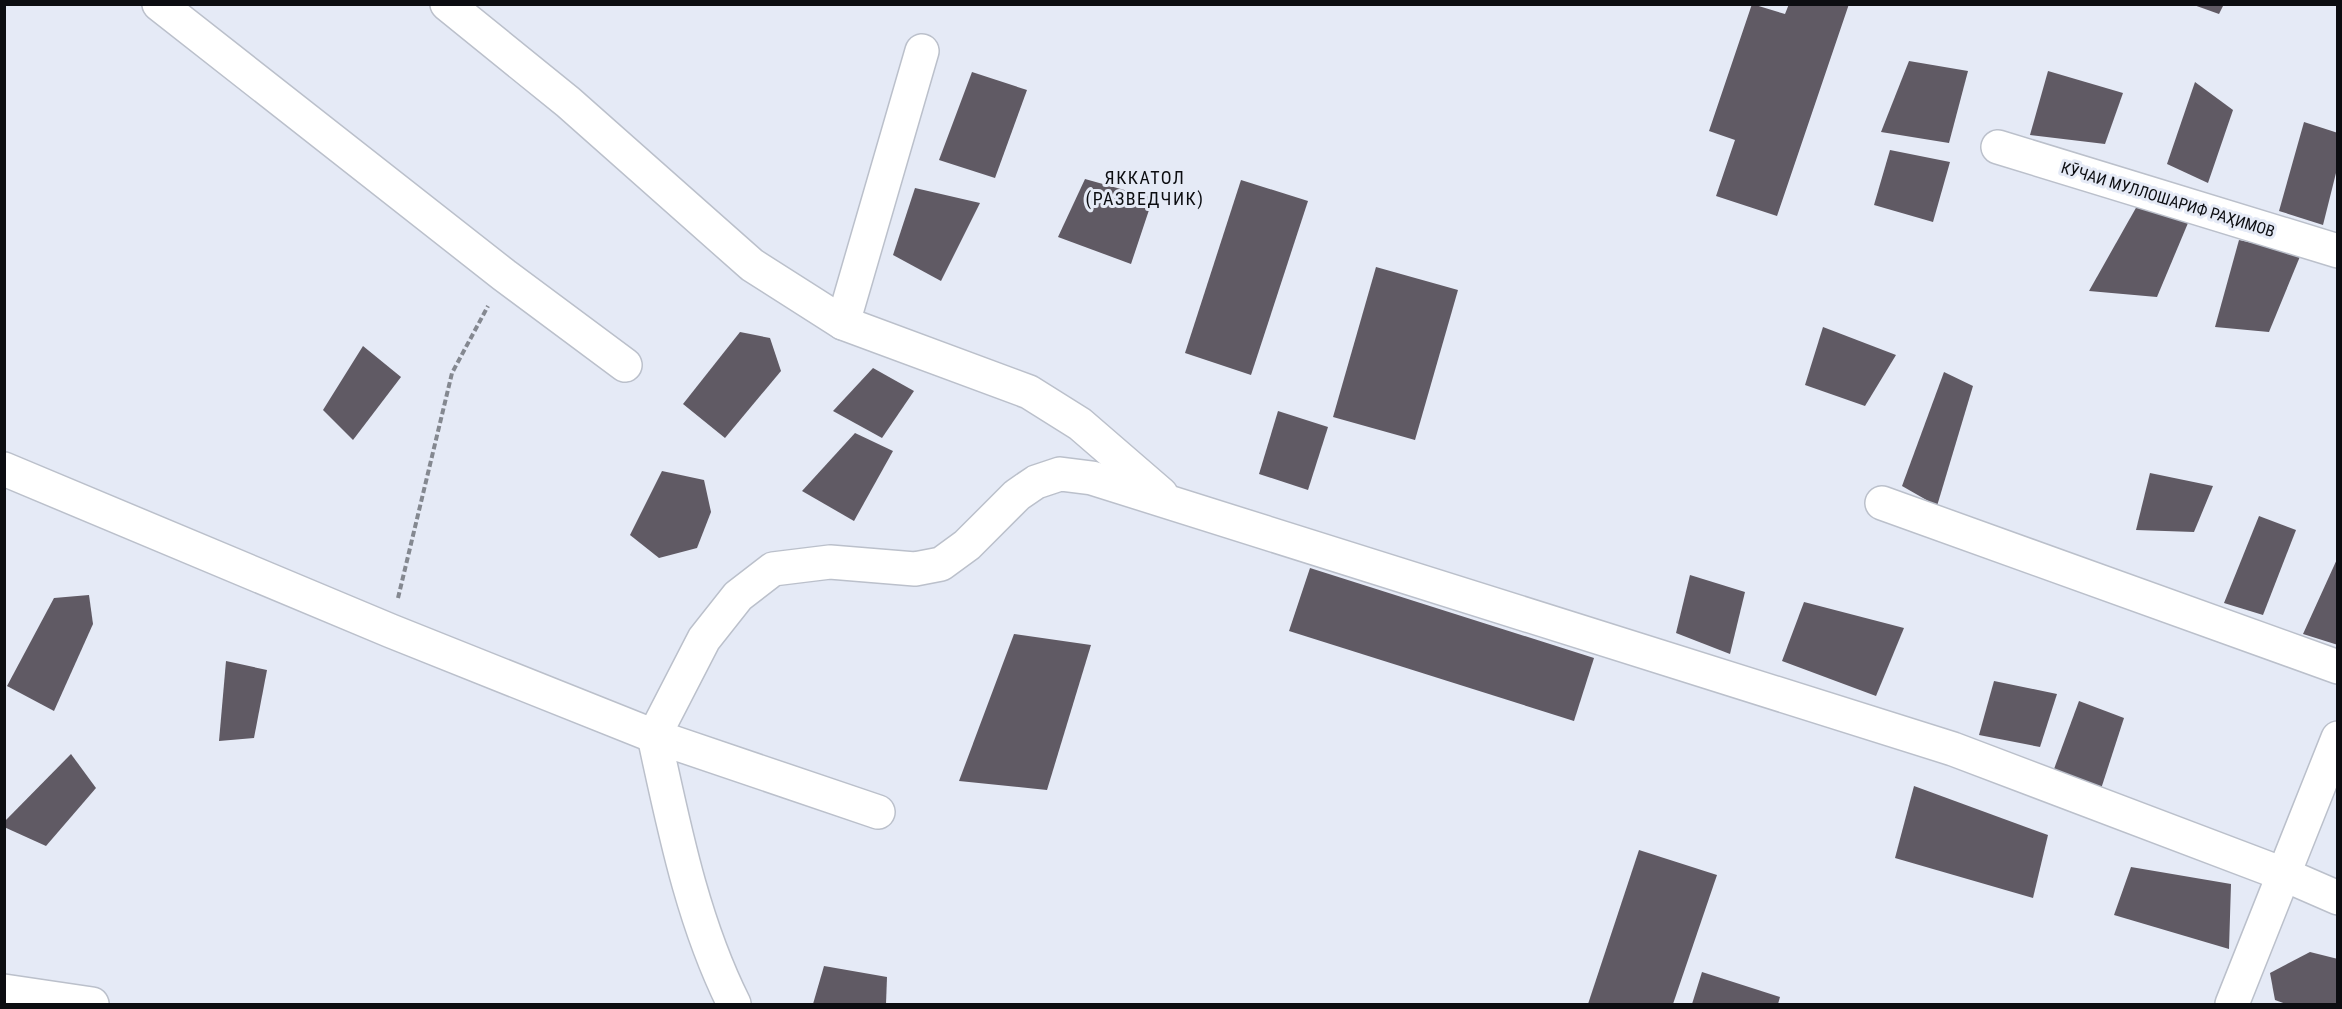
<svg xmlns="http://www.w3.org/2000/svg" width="2342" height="1009" font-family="'Roboto Condensed',sans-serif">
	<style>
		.building { fill: #605a64 }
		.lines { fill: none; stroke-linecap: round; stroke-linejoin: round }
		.minor-casing { stroke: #bbc0cb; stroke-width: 36 }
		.path { stroke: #848890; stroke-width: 4; stroke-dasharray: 6 3; stroke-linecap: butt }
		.minor { stroke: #fff; stroke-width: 33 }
		.labels { text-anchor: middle; stroke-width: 6; stroke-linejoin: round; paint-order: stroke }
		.street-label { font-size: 16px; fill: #0c0d11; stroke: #e5eaf6 }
		.neighbourhood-label { font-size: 18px; letter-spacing: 1.5px; fill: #0c0d11; stroke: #e5eaf6 }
	</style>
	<rect width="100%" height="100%" fill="#e5eaf6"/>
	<g class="building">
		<path d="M1752,4l33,10 4,-10h60l-72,212 -61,-20 19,-56 -26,-9z"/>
		<path d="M2191,4h33l-5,10z"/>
		<path d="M1909,61l59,10 -19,72 -68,-11z"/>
		<path d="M2048,71l75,22 -18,51 -75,-9z"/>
		<path d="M972,72l55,18 -32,88 -56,-18z"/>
		<path d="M2195,82l38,28 -25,73 -41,-19z"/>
		<path d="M2304,122l34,11v32l-15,60 -44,-14z"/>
		<path d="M1890,150l60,12 -17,60 -59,-17z"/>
		<path d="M1085,179l68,19 -22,66 -73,-27z"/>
		<path d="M1241,180l67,21 -57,174 -66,-22z"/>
		<path d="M915,188l65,15 -39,78 -48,-26z"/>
		<path d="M2137,206l51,17 -31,74 -68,-6z"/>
		<path d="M2239,240l62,14 -32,78 -54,-5z"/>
		<path d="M1376,267l82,23 -43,150 -82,-23z"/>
		<path d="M1823,327l73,28 -31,51 -60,-21z"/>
		<path d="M740,332l30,6 11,33 -56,67 -42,-34z"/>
		<path d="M363,346l38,31 -48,63 -30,-30z"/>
		<path d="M873,368l41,23 -32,47 -49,-27z"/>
		<path d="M1944,372l29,14 -36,120 -35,-20z"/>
		<path d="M1278,411l50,16 -20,63 -49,-16z"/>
		<path d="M855,433l38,18 -39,70 -52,-30z"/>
		<path d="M662,471l42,9 7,32 -14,36 -38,10 -29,-23z"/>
		<path d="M2150,473l63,13 -19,46 -58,-2z"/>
		<path d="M2259,516l37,14 -33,85 -39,-12z"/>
		<path d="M2338,557v88l-35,-11z"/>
		<path d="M1310,568l284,90 -20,63 -285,-90z"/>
		<path d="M1690,575l55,17 -15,62 -54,-21z"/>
		<path d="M89,595l4,29 -39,87 -47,-25 47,-88z"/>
		<path d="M1804,602l100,26 -28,68 -94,-35z"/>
		<path d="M1014,634l77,11 -44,145 -88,-9z"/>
		<path d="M226,661l41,9 -13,68 -35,3z"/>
		<path d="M1994,681l63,13 -17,53 -61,-12z"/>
		<path d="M2079,701l45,17 -24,74 -46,-23z"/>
		<path d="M71,754l25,34 -50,58 -42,-19v-5z"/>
		<path d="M1914,786l134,49 -15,63 -138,-40z"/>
		<path d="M1639,850l78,25 -44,129h-85z"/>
		<path d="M2131,867l100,17 -2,65 -115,-34z"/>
		<path d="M2310,952l28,7v45h-52l-11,-4 -5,-27z"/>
		<path d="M824,966l63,11 -1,27h-73z"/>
		<path d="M1702,972l78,25 -2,7h-86z"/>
	</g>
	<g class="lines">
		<defs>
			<g id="minor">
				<path d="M159,4l345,271 121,90"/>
				<path d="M447,4l121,98 184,163 91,58 186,69 51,32 81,70"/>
				<path d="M1998,147l340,104"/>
				<path d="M843,323l79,-272"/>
				<path d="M4,469l387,162 263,105 224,76"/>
				<path d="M1882,503l456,164"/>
				<path d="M654,736l50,-97 34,-43 35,-27 57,-7 85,7 26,-5 26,-19 50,-50 19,-13 24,-8 32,4 861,271 330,125 55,24"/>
				<path d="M654,736c20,91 38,184 80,268"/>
				<path d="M4,991l88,13"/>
				<path d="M2232,1004l106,-266"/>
			</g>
		</defs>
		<use href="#minor" class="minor-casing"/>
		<path class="path" d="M398,598l54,-225 36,-67"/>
		<use href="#minor" class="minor"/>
	</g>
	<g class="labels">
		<g class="street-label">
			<text transform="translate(2168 199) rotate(17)" y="6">КӮЧАИ МУЛЛОШАРИФ РАҲИМОВ</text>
		</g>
		<g class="neighbourhood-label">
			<text x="1145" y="184">ЯККАТОЛ<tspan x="1145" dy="21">(РАЗВЕДЧИК)</tspan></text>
		</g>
	</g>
	<rect width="2342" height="1009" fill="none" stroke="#0c0d11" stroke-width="12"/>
</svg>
